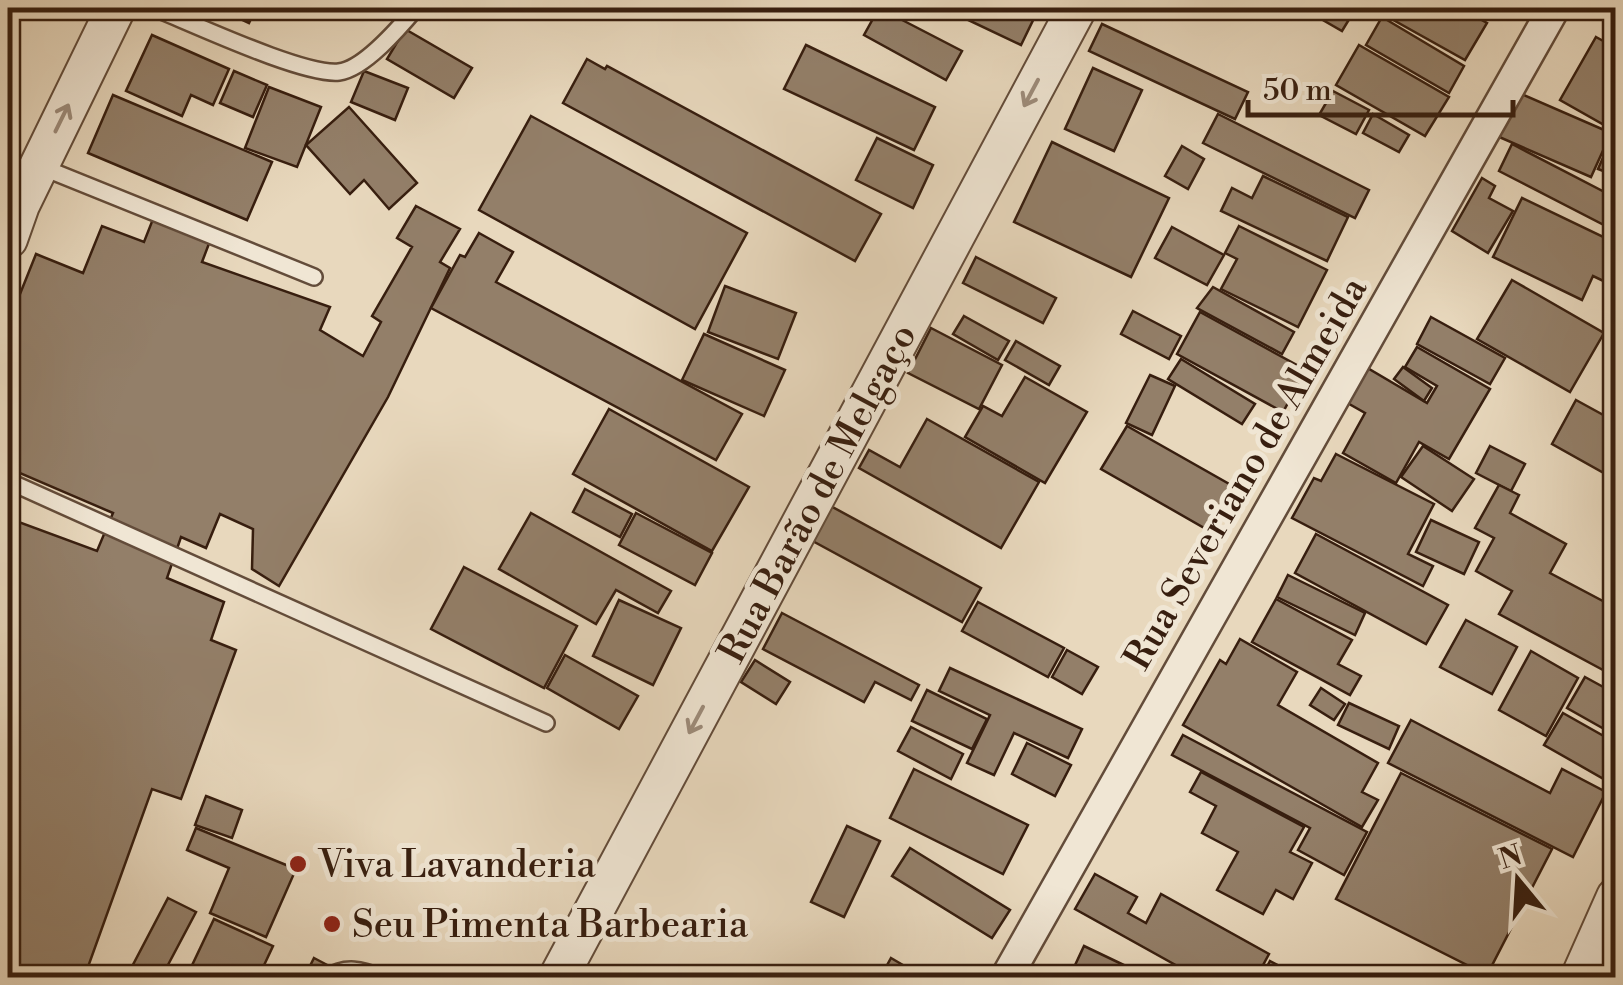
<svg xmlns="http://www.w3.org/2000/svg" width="1623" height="985" font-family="'Libre Bodoni',serif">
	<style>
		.building { fill: #937f69; stroke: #371e0f; stroke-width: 2.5 }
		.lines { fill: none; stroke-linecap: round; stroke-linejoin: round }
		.service-casing { stroke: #634c3a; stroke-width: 20 }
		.minor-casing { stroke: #634c3a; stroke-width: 35 }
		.tertiary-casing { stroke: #634c3a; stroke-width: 42 }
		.service { stroke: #f0e6d4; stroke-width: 15 }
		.minor { stroke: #f0e6d4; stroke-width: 30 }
		.tertiary { stroke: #f0e6d4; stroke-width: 38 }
		.oneway { stroke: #9d8c7b }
		.poi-dot { fill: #8f2418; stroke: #f0e6d4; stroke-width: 4 }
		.labels { text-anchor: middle; stroke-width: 10; stroke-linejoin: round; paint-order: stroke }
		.street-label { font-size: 38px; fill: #371e0f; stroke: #f0e6d4 }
		.poi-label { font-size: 38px; fill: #371e0f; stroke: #f0e6d4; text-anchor: start }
	</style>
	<rect width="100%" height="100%" fill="#e8d8bd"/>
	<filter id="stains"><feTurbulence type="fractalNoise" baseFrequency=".002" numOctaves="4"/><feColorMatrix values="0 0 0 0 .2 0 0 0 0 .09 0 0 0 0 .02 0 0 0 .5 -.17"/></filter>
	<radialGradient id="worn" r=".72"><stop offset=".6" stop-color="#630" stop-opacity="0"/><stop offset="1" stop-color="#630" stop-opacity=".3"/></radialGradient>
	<g class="building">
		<path d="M217,8h39l-7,15z"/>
		<path d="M879,8l83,43 -16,29 -82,-45z"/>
		<path d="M943,8h96l-18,37z"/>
		<path d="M1302,8h54l-14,23z"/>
		<path d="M1393,8h67l27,15 -22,37 -77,-43z"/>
		<path d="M1382,17l82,49 -15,27 -83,-48z"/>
		<path d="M1102,24l146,68 -13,27 -146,-68z"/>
		<path d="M405,29l67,39 -18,30 -67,-39z"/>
		<path d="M152,35l77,34 -16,36 -22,-10 -9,21 -56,-25z"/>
		<path d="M1596,37l20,11v62l-10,16 -46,-26z"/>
		<path d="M806,45l129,62 -21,43 -130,-61z"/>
		<path d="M1359,45l90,52 -24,39 -89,-51z"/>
		<path d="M587,59l18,10 2,-3 274,148 -26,47 -292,-158z"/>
		<path d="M1093,68l49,22 -28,61 -49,-22z"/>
		<path d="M234,71l33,14 -14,32 -33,-14z"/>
		<path d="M364,71l44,17 -13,32 -44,-18z"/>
		<path d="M269,87l52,20 -24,60 -52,-19z"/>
		<path d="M1333,91l36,19 -13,24 -37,-19z"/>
		<path d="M1517,92l94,41 -20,44 -94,-41z"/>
		<path d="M113,95l159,67 -25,58 -159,-67z"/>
		<path d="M349,107l68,76 -28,26 -25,-29 -14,14 -44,-49z"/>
		<path d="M1218,114l151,76 -14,28 -152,-75z"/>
		<path d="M1373,114l36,21 -10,17 -36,-19z"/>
		<path d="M531,116l216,117 -52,96 -216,-119z"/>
		<path d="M877,138l56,27 -20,43 -57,-28z"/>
		<path d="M1052,142l117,56 -38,79 -117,-55z"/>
		<path d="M1512,144l104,54 -12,27 -105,-54z"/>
		<path d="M1609,144l7,3v29l-18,-7z"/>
		<path d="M1182,146l22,13 -16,30 -23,-13z"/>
		<path d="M1263,176l85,41 -21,44 -106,-50 11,-23 20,10z"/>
		<path d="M1482,178l13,8 -6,12 24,13 -25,42 -36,-22z"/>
		<path d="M1522,198l94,45v44l-23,-11 -11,24 -89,-43z"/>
		<path d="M416,206l44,23 -20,33 10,6 -62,129 -109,189 -27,-17 1,-40 -33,-15 -14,34 -25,-11 -14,41 57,24 -13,38 25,10 -55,149 -29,-10 -68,189h-76v-460l89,33 16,-38 -105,-45v-14l9,-23 -9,-5v-102l28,-70 47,19 19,-47 42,16 9,-23 57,22 -8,21 128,45 -10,23 43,26 18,-34 -9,-6 40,-69 -15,-9z"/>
		<path d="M1239,226l88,44 -29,57 -77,-38 16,-30 -12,-6z"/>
		<path d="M1172,227l52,28 -17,30 -52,-27z"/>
		<path d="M479,233l34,19 -17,30 246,132 -26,46 -285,-152 29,-53 5,2z"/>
		<path d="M976,257l80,41 -13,25 -80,-40z"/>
		<path d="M1512,280l92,53 -34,59 -93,-53z"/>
		<path d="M725,286l71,27 -18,46 -70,-27z"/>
		<path d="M1213,287l81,45 -12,22 -85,-46z"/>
		<path d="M1133,311l48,25 -12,23 -48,-25z"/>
		<path d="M1200,312l106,58 -23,42 -106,-58z"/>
		<path d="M964,316l45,25 -11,19 -45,-26z"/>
		<path d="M1431,317l74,41 -15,26 -73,-40z"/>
		<path d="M931,328l71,37 -23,44 -71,-36z"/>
		<path d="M704,334l81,36 -21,46 -82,-36z"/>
		<path d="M1016,341l44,25 -11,19 -44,-25z"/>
		<path d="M1417,347l73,42 -41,70 -30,-17 -23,41 -53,-30 22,-40 -21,-12 20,-35 63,37 10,-17 -32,-19z"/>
		<path d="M1181,359l74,45 -13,20 -74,-45z"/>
		<path d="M1403,367l29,21 -8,13 -30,-22z"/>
		<path d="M1150,375l25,11 -23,49 -26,-12z"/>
		<path d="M1025,377l62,35 -42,71 -80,-46 18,-31 19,10z"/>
		<path d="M1576,400l40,22v47l-5,8 -59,-33z"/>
		<path d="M609,409l140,78 -37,64 -139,-77z"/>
		<path d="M927,419l112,63 -38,66 -142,-80 10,-18 31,17z"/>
		<path d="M1127,426l111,63 -25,44 -112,-64z"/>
		<path d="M1423,446l51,33 -22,32 -51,-34z"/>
		<path d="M1490,446l35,18 -14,27 -35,-18z"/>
		<path d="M1336,454l98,50 -26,50 25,12 -10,20 -131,-68 22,-40 7,3z"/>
		<path d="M1499,485l20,10 -9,18 56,31 -16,29 66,35v69l-117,-63 13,-23 -36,-20 18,-33 -19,-10z"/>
		<path d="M585,489l47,25 -12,23 -47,-25z"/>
		<path d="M827,504l154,84 -19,34 -153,-83z"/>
		<path d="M531,513l140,78 -13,22 -42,-23 -20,34 -97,-55z"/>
		<path d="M636,513l76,40 -17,32 -76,-40z"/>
		<path d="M1431,520l48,22 -15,32 -48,-22z"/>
		<path d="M1316,534l132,71 -22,39 -131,-71z"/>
		<path d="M464,567l113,59 -33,62 -113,-59z"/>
		<path d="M1288,575l77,38 -10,22 -78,-38z"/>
		<path d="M1276,599l76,41 -14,24 23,12 -11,19 -98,-53z"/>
		<path d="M619,600l62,28 -28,57 -60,-29z"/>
		<path d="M978,602l86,46 -16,29 -86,-46z"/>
		<path d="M782,613l137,72 -8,15 -36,-18 -11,20 -101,-53z"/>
		<path d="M1466,620l51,27 -25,47 -52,-27z"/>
		<path d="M1240,639l57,33 -19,33 100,58 -16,29 16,8 -16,27 -179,-102 37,-65 6,4z"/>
		<path d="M1067,650l31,17 -16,27 -30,-17z"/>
		<path d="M1531,651l47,27 -32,58 -47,-26z"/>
		<path d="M565,655l73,41 -19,33 -72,-41z"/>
		<path d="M755,660l35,22 -14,22 -35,-22z"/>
		<path d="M950,668l132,61 -14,29 -54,-25 -20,42 -27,-12 23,-48 -51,-24z"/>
		<path d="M1585,677l31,17 -3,40 -46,-26z"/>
		<path d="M1321,688l24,16 -11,16 -24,-15z"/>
		<path d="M927,690l60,29 -15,30 -60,-28z"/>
		<path d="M1349,703l50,23 -10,23 -51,-24z"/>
		<path d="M1563,713l53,30v43l-72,-41z"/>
		<path d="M1411,720l139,73 12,-24 44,23 -33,65 -185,-94z"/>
		<path d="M911,727l52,27 -12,25 -53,-28z"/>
		<path d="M1183,735l184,97 -23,43 -46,-25 12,-22 -138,-73z"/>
		<path d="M1027,743l44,22 -16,31 -43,-22z"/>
		<path d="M914,769l114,56 -25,49 -113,-56z"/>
		<path d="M1201,772l103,55 -14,25 22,11 -19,36 -17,-9 -13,24 -46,-24 21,-38 -36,-19 14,-27 -26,-14z"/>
		<path d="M1401,773l151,76 -65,126 -151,-76z"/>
		<path d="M206,796l36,14 -10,28 -37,-13z"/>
		<path d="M847,826l33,15 -36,76 -33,-15z"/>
		<path d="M196,828l100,41 -30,68 -56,-24 19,-45 -42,-18z"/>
		<path d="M910,848l100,62 -18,28 -100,-62z"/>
		<path d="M1095,874l42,23 -9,16 18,10 15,-29 108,60 -13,24h-57l-124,-69z"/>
		<path d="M168,898l28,14 -35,66h-35z"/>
		<path d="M214,919l59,27 -15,32h-72z"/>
		<path d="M1084,946l67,32h-82z"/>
		<path d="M314,958l38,20h-48z"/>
		<path d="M891,958l34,20h-45z"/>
		<path d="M1270,961l33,17h-42z"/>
		<path d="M89,965l28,13h-33z"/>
	</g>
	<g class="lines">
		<defs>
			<g id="service">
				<path d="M154,8c38,15 150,68 185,64 25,-3 61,-45 77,-64"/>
				<path d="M39,166l275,111"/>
				<path d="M8,481l538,242"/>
				<path d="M326,978c20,-13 36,-8 57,0"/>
			</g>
			<path id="minor" d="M1006,978l548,-970"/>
			<g id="tertiary">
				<path d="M8,239l12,-34 96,-197"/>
				<path d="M558,978l519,-970"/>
				<path d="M1580,978l36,-81"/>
			</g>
		</defs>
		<use href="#service" class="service-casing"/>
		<use href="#minor" class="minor-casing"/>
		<use href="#tertiary" class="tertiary-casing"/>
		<use href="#service" class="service"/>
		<use href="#minor" class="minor"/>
		<use href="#tertiary" class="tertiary"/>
	</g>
	<defs><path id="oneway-shaft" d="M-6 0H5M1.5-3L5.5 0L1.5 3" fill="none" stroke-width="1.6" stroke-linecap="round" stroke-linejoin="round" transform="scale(2.5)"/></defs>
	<g class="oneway">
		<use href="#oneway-shaft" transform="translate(1031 93) rotate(118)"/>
		<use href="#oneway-shaft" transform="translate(62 118) rotate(-64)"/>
		<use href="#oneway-shaft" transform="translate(696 720) rotate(118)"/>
	</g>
	<g class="poi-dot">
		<circle cx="298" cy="864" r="10"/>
		<circle cx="332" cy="924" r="10"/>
	</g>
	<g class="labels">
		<g class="street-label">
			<text transform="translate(1245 473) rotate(-60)" y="13">Rua Severiano de Almeida</text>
			<text transform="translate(817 493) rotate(-62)" y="13">Rua Barão de Melgaço</text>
		</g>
		<g class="poi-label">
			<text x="318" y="877">Viva Lavanderia</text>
			<text x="352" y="937">Seu Pimenta Barbearia</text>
		</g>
	</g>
	<rect width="1623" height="985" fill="none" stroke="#e8d8bd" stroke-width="40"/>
	<rect x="10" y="10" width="1603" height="965" fill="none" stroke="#371e0f" stroke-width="5"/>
	<rect x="20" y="20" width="1583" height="945" fill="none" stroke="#371e0f" stroke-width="2.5"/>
	<g transform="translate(1518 880) rotate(342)" stroke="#f0e6d4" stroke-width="8" paint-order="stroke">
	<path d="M0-8L18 38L0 25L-18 38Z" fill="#371e0f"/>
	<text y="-15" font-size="28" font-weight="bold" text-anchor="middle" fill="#371e0f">N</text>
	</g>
	<path d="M1248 100v15h265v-15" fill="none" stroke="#371e0f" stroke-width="5"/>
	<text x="1263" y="100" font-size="30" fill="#371e0f" stroke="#f0e6d4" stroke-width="8" paint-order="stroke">50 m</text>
	<rect width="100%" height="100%" filter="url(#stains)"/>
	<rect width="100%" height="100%" fill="url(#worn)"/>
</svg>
